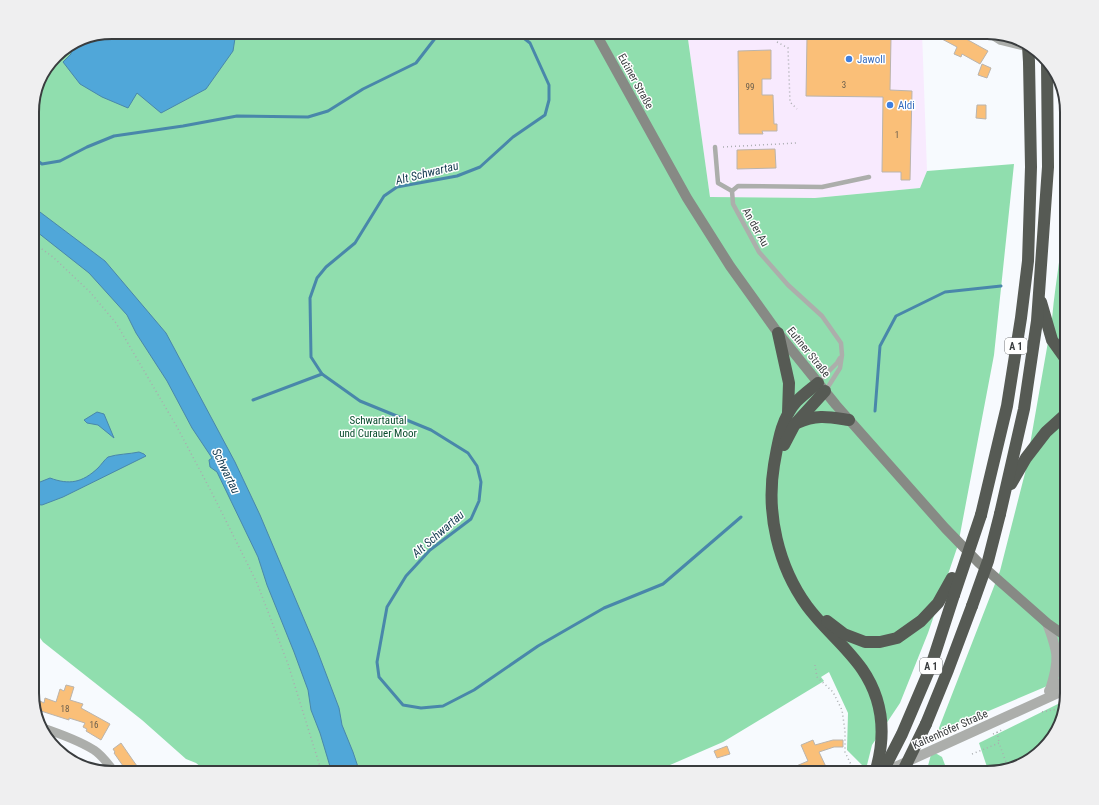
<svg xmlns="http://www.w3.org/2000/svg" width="1099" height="805" font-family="'Roboto Condensed',sans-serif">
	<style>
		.commercial { fill: #f8eafe }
		.green { fill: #90deae }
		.water { fill: #50a7d9; stroke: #4987aa }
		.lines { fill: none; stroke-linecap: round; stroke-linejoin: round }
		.stream { stroke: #4987aa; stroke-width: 3 }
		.building { fill: #fabf78; stroke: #bab4ad }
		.path { stroke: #a9acaf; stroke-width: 1.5; stroke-dasharray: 1 3; stroke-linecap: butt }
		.service { stroke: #acaeab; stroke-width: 4.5 }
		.minor { stroke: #acaeab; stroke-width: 9 }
		.tertiary { stroke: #acaeab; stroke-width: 10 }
		.secondary { stroke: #878a85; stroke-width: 10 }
		.motorway { stroke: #565a54; stroke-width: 12 }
		.motorway-bridge { stroke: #565a54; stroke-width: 12 }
		.shop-dot { fill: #3f7fe0; stroke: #fff; stroke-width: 1.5 }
		.labels { text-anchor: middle; stroke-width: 3; stroke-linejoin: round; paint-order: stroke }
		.number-label { font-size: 9px; fill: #695d4c }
		.shield { fill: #fff; stroke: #747678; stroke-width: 1 }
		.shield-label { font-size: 10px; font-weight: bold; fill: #393c3e }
		.shop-label { font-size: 11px; fill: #366cbe; stroke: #fff; text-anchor: start }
		.street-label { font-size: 11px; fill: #393c3e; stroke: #fff }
		.park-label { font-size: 11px; fill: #094d2d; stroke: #fff }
		.water-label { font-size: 12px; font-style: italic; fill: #163c51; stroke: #fff }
		.rim { fill: none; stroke: #393c3e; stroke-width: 2 }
	</style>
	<rect width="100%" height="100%" fill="#f7fafe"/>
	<path class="commercial" d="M687,32h235l5,139 -7,17 -105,10 -105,-1z"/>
	<g class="green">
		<path d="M112,32h575l23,165 105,1 105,-10 7,-17 87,-7 -20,191 -36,190 -30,88 -28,70 -28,42 -6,24 -19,-19 1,-37 -19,-41 -8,5 3,4 -101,61 -53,23 -33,8h-435l-1,-6 -5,-4 -10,-4 -44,-39 -99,-78 -11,-15v-521l8,-30 19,-24 22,-14z"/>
		<path d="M1065,102l2,9v564l-8,6 -122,52 63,-162 25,-98 27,-154c3,-35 10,-69 12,-104 1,-37 1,-75 1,-113z"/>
		<path d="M1064,701l-13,41 -28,23 -34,8 -10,-30z"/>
		<path d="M932,751l10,6 6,16h-22z"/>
	</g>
	<g class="water">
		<path d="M112,32h124l-3,19 -27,38 -45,24 -24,-20 -9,15 -26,-11 -22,-13 -17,-22 8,-8v-10l10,-6z"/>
		<path d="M32,206l73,55 61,72 69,129 25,53 57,135 22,58 3,17 11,27 7,21h-28l-12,-40 -9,-23 -3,-20 -14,-38 -27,-67 -9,-28 -41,-85 -7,-5 -1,-7 3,-2 -20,-30 -25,-47 -31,-48 -9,-18 -38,-42 -57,-45z"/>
		<path d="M97,412l7,2 10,24 -16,-13 -11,-2 -3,-3z"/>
		<path d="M139,452l5,2 2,2 -83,41 -21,8 -10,-1v-14l8,-8 10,-4c19,7 32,5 48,-10 3,-3 7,-9 10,-11 9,-3 22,-3 31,-5z"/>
	</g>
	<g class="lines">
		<g class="stream">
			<path d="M516,32l14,11 19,42v15l-4,15 -32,22 -33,30 -23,9 -60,11 -13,9 -29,47 -29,24 -9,11 -7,20 1,59 11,17 38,27 71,29 37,23 9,13 4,16 -2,19 -8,18 -41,31 -24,26 -19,31 -10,55 2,15 24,28 18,3 22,-2 31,-16 64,-44 66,-38 59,-24 78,-67"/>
			<path d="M32,157l10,7 18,-3 27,-14 27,-11 69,-10 54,-10 71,1 20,-6 35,-22 53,-26 24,-31"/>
			<path d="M253,400l69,-26"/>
			<path d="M875,411l5,-65 16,-30 49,-24 56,-6"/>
		</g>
	</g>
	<g class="building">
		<path d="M943,32h7l8,5 1,-2 29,16 -8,13 -18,-10 -1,3 -7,-3 3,-7 -17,-9z"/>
		<path d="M807,37l84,1 -1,52 22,1 -2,89h-9v-8h-19l1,-75 -77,-1z"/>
		<path d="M771,50v29h-9v16h11l1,29h3v7h-15l1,3h-24l-1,-83z"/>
		<path d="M982,64l9,4 -4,10 -9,-3z"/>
		<path d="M977,105h9v14l-10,-1z"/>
		<path d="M775,149l1,19 -39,1v-19z"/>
		<path d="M66,685l8,2 -4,13 13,4 -2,4 29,16 -9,16 -15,-9 1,-2 -4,-2 2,-4 -16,-5v2l-28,-9v-1l-4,-1 3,-8 4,2 1,-5 11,4 4,-13 4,2z"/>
		<path d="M813,740l2,5 18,-5h10v7h-9l-15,5 8,17 -8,4h-39l28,-12 -7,-16z"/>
		<path d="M121,743l11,16 10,14h-14l-14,-20 1,-1 -2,-3z"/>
		<path d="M727,746l3,8 -13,4 -3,-7z"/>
	</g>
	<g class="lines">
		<g class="path">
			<path d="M777,42l11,6 2,54 7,7"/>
			<path d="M723,147l74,-4"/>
			<path d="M32,242l21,15 37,35 26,31 61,104 35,66 45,90 31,81 34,109"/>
			<path d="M815,665l2,12 16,15 9,18 3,21v21l10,21"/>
			<path d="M1042,712l20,-4"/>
			<path d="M997,732l2,10"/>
			<path d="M993,734l11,-5"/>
			<path d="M972,754l27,-11 7,19"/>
			<path d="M189,773l18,-5 6,5"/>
		</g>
		<g class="service">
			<path d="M715,147l3,36 14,8"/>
			<path d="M818,382l19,-19 3,-5"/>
			<path d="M826,390l14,-22 2,-13 -1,-12 -19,-27 -34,-31 -29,-33 -26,-48 -1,-13 6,-5 84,1 47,-10"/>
		</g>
		<path class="minor" d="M40,727c18,6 38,13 54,23 9,6 15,15 21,23"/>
		<g class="tertiary">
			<path d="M990,33l11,7 33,8"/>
			<path d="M1047,623c11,29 13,36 3,67"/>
			<path d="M1049,691l18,-12"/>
			<path d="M882,773l185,-84"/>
		</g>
		<path class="secondary" d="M595,32l92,166 43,68 48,67 58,72 109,123 34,35 68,60 20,14"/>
		<g class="motorway">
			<path d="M1041,302l11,38 15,21"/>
			<path d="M778,333l11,50 -1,30"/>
			<path d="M818,383c-7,6 -14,11 -21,18 -16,17 -19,42 -23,64 -8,48 4,101 33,141 16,22 39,40 55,63 22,32 24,68 13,104"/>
			<path d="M797,423c20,-9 32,-6 52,-3"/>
			<path d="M784,445l11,-21 30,-33"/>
			<path d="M1011,484l15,-26 20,-26 21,-19"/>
			<path d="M1000,514l24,-105 13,-88 11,-154 -1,-105"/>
			<path d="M981,515l26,-109 14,-88 7,-57 3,-94 -2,-105"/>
			<path d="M827,621l17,13 21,8h15l17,-4 24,-17 17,-18 14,-25"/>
			<path d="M926,724l22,-54 24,-64"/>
			<path d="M882,773l20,-39 29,-68 23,-71"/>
		</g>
		<g class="motorway-bridge">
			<path d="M1028,46l1,16"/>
			<path d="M954,595l27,-80"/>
			<path d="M972,606l16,-45 12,-47"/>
			<path d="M902,773l24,-49"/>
		</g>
	</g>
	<g class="shop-dot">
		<circle cx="849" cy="59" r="4"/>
		<circle cx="890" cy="105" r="4"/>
	</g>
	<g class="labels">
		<g class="number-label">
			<text x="844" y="88">3</text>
			<text x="750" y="90">99</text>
			<text x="897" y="138">1</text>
			<text x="65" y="712">18</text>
			<text x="94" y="728">16</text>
		</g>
		<g class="shield">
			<rect x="1005" y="338" width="22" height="16" rx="3"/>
			<rect x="920" y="658" width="22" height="16" rx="3"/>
		</g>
		<g class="shield-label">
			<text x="1016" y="350">A 1</text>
			<text x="931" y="670">A 1</text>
		</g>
		<g class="shop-label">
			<text x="857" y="63">Jawoll</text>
			<text x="898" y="109">Aldi</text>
		</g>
		<g class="street-label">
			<text transform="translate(636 81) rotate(61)" y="4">Eutiner Straße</text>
			<text transform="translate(756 227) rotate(61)" y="4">An der Au</text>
			<text transform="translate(809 352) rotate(51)" y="4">Eutiner Straße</text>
			<text transform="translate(950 729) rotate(-24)" y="4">Kaltenhöfer Straße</text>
		</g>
		<g class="park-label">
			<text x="378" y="424">Schwartautal<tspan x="378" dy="13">und Curauer Moor</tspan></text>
		</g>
		<g class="water-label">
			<text transform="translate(427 173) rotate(-14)" y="4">Alt Schwartau</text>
			<text transform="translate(226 471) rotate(64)" y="4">Schwartau</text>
			<text transform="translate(438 534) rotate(-41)" y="4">Alt Schwartau</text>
		</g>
	</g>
	<path d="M0 0H1099V805H0ZM112 39H987A73 73 0 0 1 1060 112V693A73 73 0 0 1 987 766H112A73 73 0 0 1 39 693V112A73 73 0 0 1 112 39Z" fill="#efeff0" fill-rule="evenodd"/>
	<path class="rim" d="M112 39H987A73 73 0 0 1 1060 112V693A73 73 0 0 1 987 766H112A73 73 0 0 1 39 693V112A73 73 0 0 1 112 39Z"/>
</svg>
